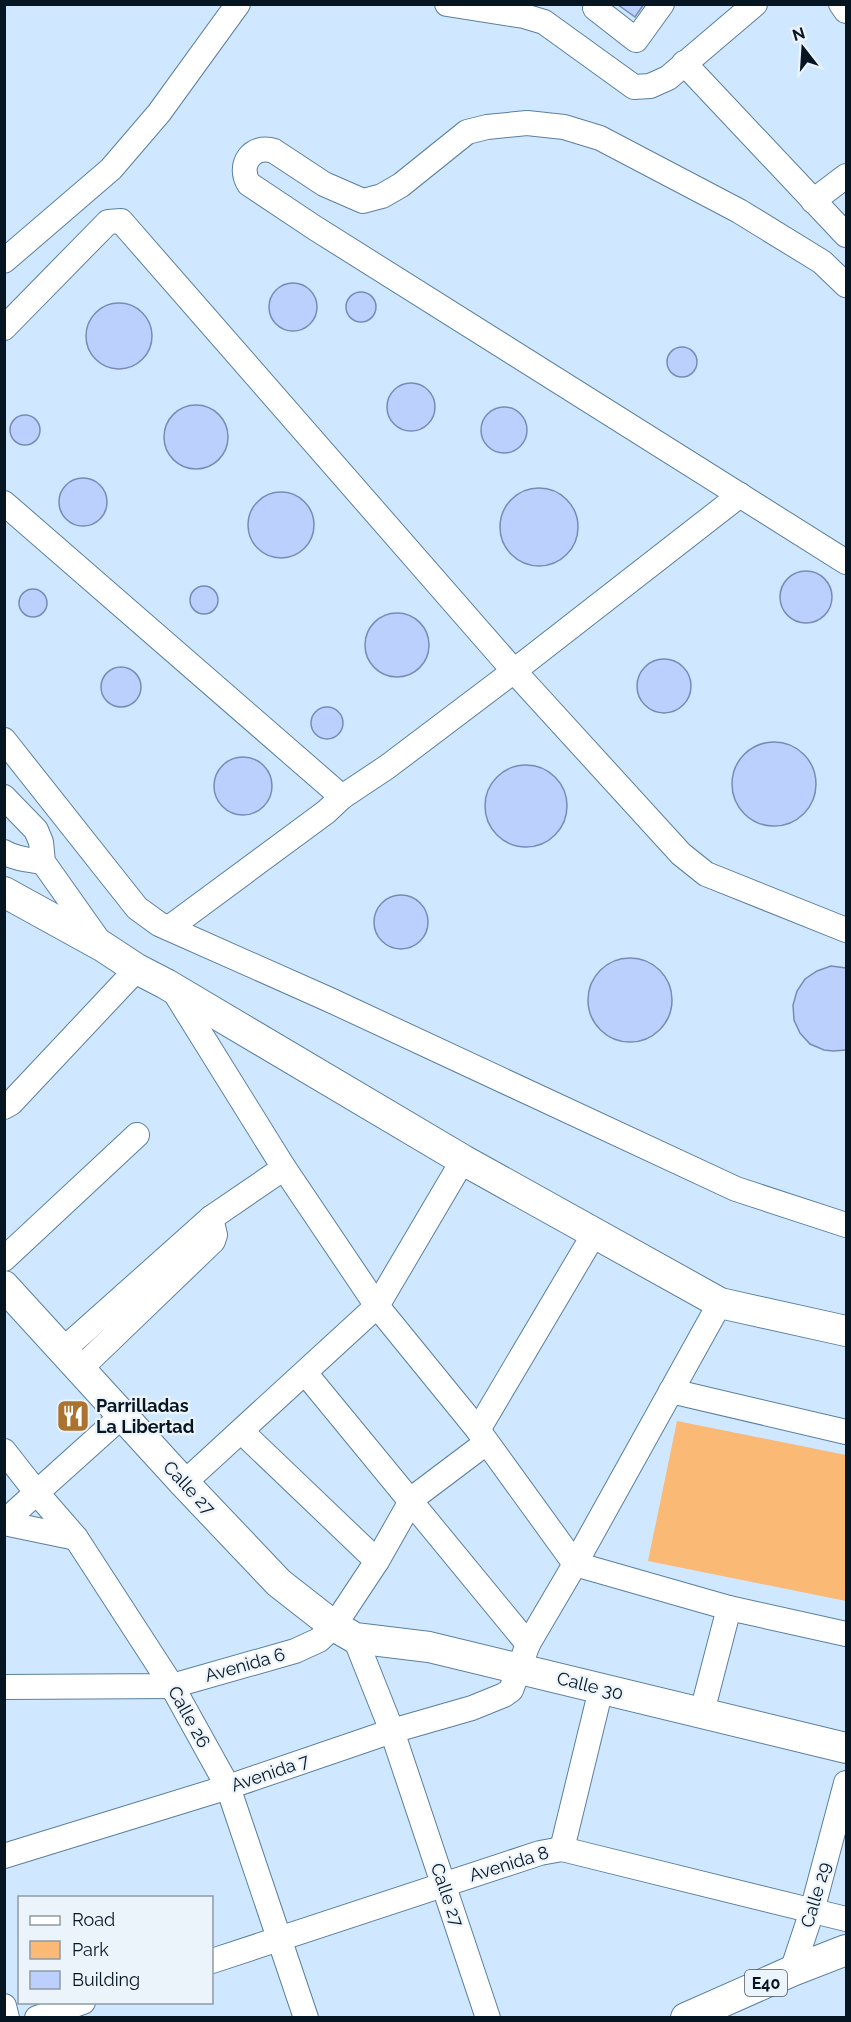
<svg xmlns="http://www.w3.org/2000/svg" width="851" height="2022" font-family="Raleway,sans-serif">
	<style>
		.green { fill: #fab974 }
		.building { fill: #bcd0fe; stroke: #798bb5; stroke-width: 1.5 }
		.lines { fill: none; stroke-linecap: round; stroke-linejoin: round }
		.minor-casing { stroke: #597fa0; stroke-width: 26 }
		.major-casing { stroke: #597fa0; stroke-width: 32 }
		.minor { stroke: #fff; stroke-width: 24 }
		.major { stroke: #fff; stroke-width: 30 }
		.labels { text-anchor: middle; stroke-width: 4.5; stroke-linejoin: round; paint-order: stroke }
		.shield { fill: #ebf3fb; stroke: #4b5863; stroke-width: 1.5 }
		.shield-label { font-size: 16px; font-weight: bold; fill: #061522 }
		.poi-label { font-size: 18px; font-weight: bold; fill: #061522; stroke: #ebf3fb; text-anchor: start }
		.street-label { font-size: 18px; fill: #061522; stroke: #ebf3fb }
	</style>
	<rect width="100%" height="100%" fill="#d0e8ff"/>
	<path class="green" d="M677,1421l169,34v146l-198,-40z"/>
	<g class="building">
		<path d="M617,4h27l-9,13z"/>
		<circle cx="293" cy="307" r="24"/>
		<circle cx="361" cy="307" r="15"/>
		<circle cx="119" cy="336" r="33"/>
		<circle cx="682" cy="362" r="15"/>
		<circle cx="411" cy="407" r="24"/>
		<circle cx="196" cy="437" r="32"/>
		<circle cx="504" cy="430" r="23"/>
		<circle cx="25" cy="430" r="15"/>
		<circle cx="83" cy="502" r="24"/>
		<circle cx="539" cy="527" r="39"/>
		<circle cx="281" cy="525" r="33"/>
		<circle cx="806" cy="597" r="26"/>
		<circle cx="204" cy="600" r="14"/>
		<circle cx="33" cy="603" r="14"/>
		<circle cx="397" cy="645" r="32"/>
		<circle cx="664" cy="686" r="27"/>
		<circle cx="121" cy="687" r="20"/>
		<circle cx="327" cy="723" r="16"/>
		<circle cx="774" cy="784" r="42"/>
		<circle cx="243" cy="786" r="29"/>
		<circle cx="526" cy="806" r="41"/>
		<circle cx="401" cy="922" r="27"/>
		<circle cx="630" cy="1000" r="42"/>
		<path d="M831,966l15,2v82l-13,1 -9,-1 -14,-6 -10,-11 -6,-13 -1,-15 4,-14 8,-12 12,-8z"/>
	</g>
	<g class="lines">
		<defs>
			<g id="minor">
				<path d="M447,4l77,12 20,6 90,65 16,-1 18,-8 87,-74"/>
				<path d="M597,4l-2,4 41,32 26,-36"/>
				<path d="M841,4l5,7"/>
				<path d="M684,63l162,172"/>
				<path d="M813,201l33,-25"/>
				<path d="M4,261l107,-92 48,-56 79,-109"/>
				<path d="M846,285l-24,-23 -83,-51 -139,-73 -36,-11 -37,-4 -40,4 -20,5 -66,53 -19,11 -19,5 -39,-17 -50,-33c-22,-7 -37,14 -25,33l66,44 531,334"/>
				<path d="M4,328l104,-106 13,-1 393,450 167,183 25,20 140,56"/>
				<path d="M4,503l338,294"/>
				<path d="M4,740l133,168 22,16 171,76 406,189 110,36"/>
				<path d="M4,797l32,33 5,12 2,20 58,82"/>
				<path d="M4,852c11,7 26,8 39,10"/>
				<path d="M169,928l157,-116 16,-15 45,-30 127,-96 226,-176"/>
				<path d="M172,988l112,180 93,138 101,124 97,134 154,44 117,26"/>
				<path d="M4,1107l7,-4 126,-134"/>
				<path d="M4,1259l133,-124"/>
				<path d="M63,1350l148,-132 73,-50"/>
				<path d="M80,1369l133,-128 2,-6 -4,-17"/>
				<path d="M306,1374l222,270"/>
				<path d="M671,1391l175,41"/>
				<path d="M478,1430l116,-196"/>
				<path d="M242,1432l135,129"/>
				<path d="M4,1451l33,42 39,45 96,148 56,101 78,231"/>
				<path d="M184,1483l193,-177 86,-146"/>
				<path d="M4,1522l119,-107"/>
				<path d="M4,1523l72,15"/>
				<path d="M355,1638l37,93 96,287"/>
				<path d="M4,1687l168,-1 123,-35 24,-11 15,-14 43,-65 33,-58 7,-8 69,-52"/>
				<path d="M702,1712l27,-104"/>
				<path d="M562,1849l39,-160"/>
				<path d="M4,1856l224,-69 164,-56 80,-23 32,-13 7,-5 17,-46 47,-80 145,-261"/>
				<path d="M212,1961l328,-108 22,-4 284,70"/>
				<path d="M792,1971l20,-60 34,-128"/>
				<path d="M4,2006l3,12"/>
				<path d="M37,2018l46,-16"/>
			</g>
			<g id="major">
				<path d="M4,892l98,54 35,23 29,15 297,176 257,143 126,28"/>
				<path d="M4,1286l180,197 95,100 55,43 21,12 74,9 417,101"/>
				<path d="M686,2018l106,-47 54,-21"/>
			</g>
		</defs>
		<use href="#minor" class="minor-casing"/>
		<use href="#major" class="major-casing"/>
		<use href="#minor" class="minor"/>
		<use href="#major" class="major"/>
	</g>
	<defs>
		<symbol id="restaurant-square" viewBox="-11 -11 22 22"><rect x="-9" y="-9" width="18" height="18" rx="4" fill="#ab7230" stroke="#ebf3fb"/><path d="M-5-6h1v4h1v-4h1v4h1v-4h1v5L-1.5 .5V6h-2V.5L-5-1ZM5-6V6H3V1.5H1.5Q1.5-4 5-6Z" fill="#fff"/></symbol>
	</defs>
	<g fill-rule="evenodd">
		<use href="#restaurant-square" x="54" y="1397" width="38" height="38"/>
	</g>
	<g class="labels">
		<rect class="shield" x="745" y="1970" width="42" height="26" rx="4.5"/>
		<g class="shield-label">
			<text x="766" y="1989">E40</text>
		</g>
		<g class="poi-label">
			<text x="96" y="1412">Parrilladas<tspan x="96" dy="21">La Libertad</tspan></text>
		</g>
		<g class="street-label">
			<text transform="translate(189 1488) rotate(47)" y="6">Calle 27</text>
			<text transform="translate(245 1665) rotate(-16)" y="6">Avenida 6</text>
			<text transform="translate(590 1686) rotate(14)" y="6">Calle 30</text>
			<text transform="translate(189 1717) rotate(61)" y="6">Calle 26</text>
			<text transform="translate(270 1773) rotate(-19)" y="6">Avenida 7</text>
			<text transform="translate(509 1864) rotate(-17)" y="6">Avenida 8</text>
			<text transform="translate(447 1895) rotate(71)" y="6">Calle 27</text>
			<text transform="translate(816 1895) rotate(-74)" y="6">Calle 29</text>
		</g>
	</g>
	<rect width="851" height="2022" fill="none" stroke="#061522" stroke-width="12"/>
	<rect x="18" y="1896" width="195" height="108" fill="#ebf3fb" stroke="#8f9aa4" stroke-width="1.5"/>
	<rect x="30" y="1916" width="30" height="9" fill="#ffffff" stroke="#8f9aa4" stroke-width="1.5"/>
	<text x="72" y="1926" font-size="18" fill="#061522">Road</text>
	<rect x="30" y="1941" width="30" height="18" fill="#fab974" stroke="#8f9aa4" stroke-width="1.5"/>
	<text x="72" y="1956" font-size="18" fill="#061522">Park</text>
	<rect x="30" y="1971" width="30" height="18" fill="#bcd0fe" stroke="#8f9aa4" stroke-width="1.5"/>
	<text x="72" y="1986" font-size="18" fill="#061522">Building</text>
	<g transform="translate(803 48) rotate(343)" stroke="#ebf3fb" stroke-width="4.5" paint-order="stroke">
	<path d="M0-4.5L10 22L0 15L-10 22Z" fill="#061522"/>
	<text y="-9" font-size="16" font-weight="bold" text-anchor="middle" fill="#061522">N</text>
	</g>
</svg>
